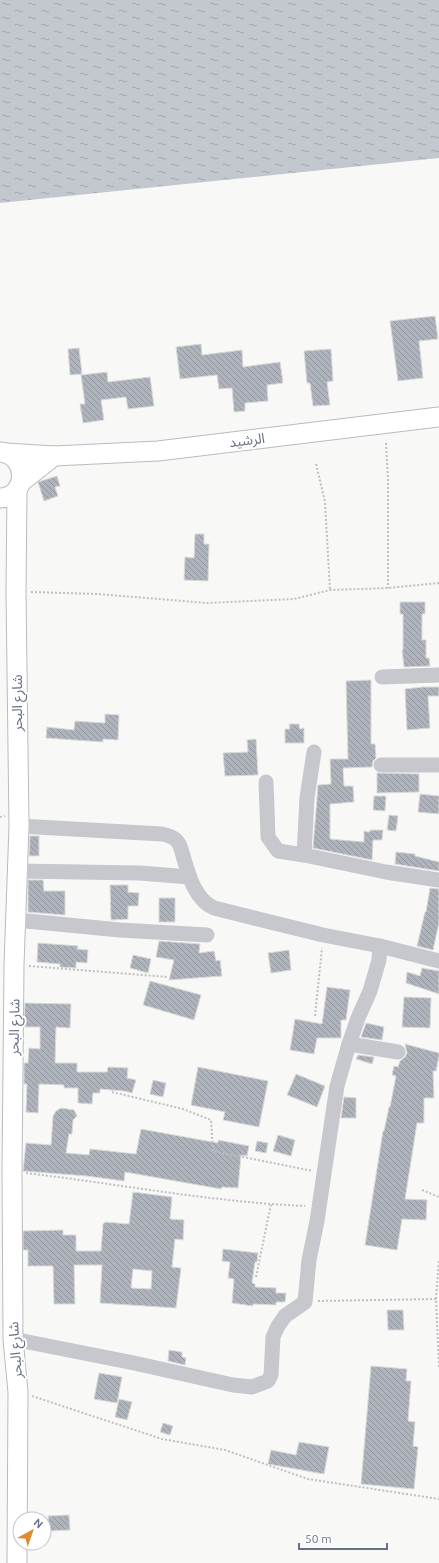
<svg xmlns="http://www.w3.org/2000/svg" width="439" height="1563" font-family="Ubuntu,'Noto Sans Arabic',sans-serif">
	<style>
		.water { fill: url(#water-ripples) }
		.building { fill: url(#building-back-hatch); stroke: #dadad8; fill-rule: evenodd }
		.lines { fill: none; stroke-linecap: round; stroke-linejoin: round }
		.major-casing { stroke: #b9bbc1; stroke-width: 21 }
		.path { stroke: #bebfc2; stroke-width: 2; stroke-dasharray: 2 2; stroke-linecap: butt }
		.minor { stroke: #c6c8cd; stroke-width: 15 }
		.major { stroke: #fff; stroke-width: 19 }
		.labels { text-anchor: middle; stroke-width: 4; stroke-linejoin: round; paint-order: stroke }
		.street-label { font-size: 14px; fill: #687086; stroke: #fff }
	</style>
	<defs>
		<pattern id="water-ripples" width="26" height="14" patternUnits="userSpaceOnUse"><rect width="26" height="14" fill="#c3c8cf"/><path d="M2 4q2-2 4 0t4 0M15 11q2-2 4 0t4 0" fill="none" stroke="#a2a7ae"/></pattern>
		<pattern id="building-back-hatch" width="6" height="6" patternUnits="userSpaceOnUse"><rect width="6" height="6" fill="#afb3bc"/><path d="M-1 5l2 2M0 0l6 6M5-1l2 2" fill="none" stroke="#92969e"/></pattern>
	</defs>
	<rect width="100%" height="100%" fill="#f8f8f6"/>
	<path class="water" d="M0,0h439v158l-439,45z"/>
	<g class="building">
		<path d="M435,316l3,23 -19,2 4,37 -25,3 -8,-60z"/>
		<path d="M201,344l1,11 40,-5 1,17 37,-5 3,21 -16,2 1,16 -23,2v8l-11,1 -2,-24 -13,1 -2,-14 -37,4 -4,-32z"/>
		<path d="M79,348l3,26 -12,1 -2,-26z"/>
		<path d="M331,349l2,32 -6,1 3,23 -17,1 -3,-23h-3l-3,-32z"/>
		<path d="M107,372l1,10 42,-5 4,29 -26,3 -2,-12 -25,3 3,20 -21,3 -3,-19h5l-4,-29z"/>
		<path d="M57,476l3,10 -5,1 3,9 -14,5 -6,-19z"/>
		<path d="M195,534h9v10h5l-1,37 -24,-1 1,-23 9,1z"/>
		<path d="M400,602h25v12h-3v26h4v18h3l1,8 -26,1 -2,-17h1v-36h-3z"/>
		<path d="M371,680v64h4l1,14 -3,3 -1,6 -29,1 1,18h9l1,16 -24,2v35l34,3v-11l6,1v-2h13l-1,10h-9l-1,20 -59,-12 5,-63 13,-1 -1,-25h18l-2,-78z"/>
		<path d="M422,687h17v9h-11l2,32 -23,2 -2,-41z"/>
		<path d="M105,714l14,1 -1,25 -15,-1v3l-57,-4 1,-11 27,3 1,-9 30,2z"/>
		<path d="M289,724h10l1,5 4,-1v15h-19v-14h5z"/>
		<path d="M256,739l2,36 -33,1 -2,-23 25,-1 -1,-12z"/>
		<path d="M377,773l42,1v18l-42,1z"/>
		<path d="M420,794l19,2v18l-21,-2z"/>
		<path d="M374,796h12l-1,15 -12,-1z"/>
		<path d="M389,815l9,1 -2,15 -9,-1z"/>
		<path d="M30,836h9v20h-10z"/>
		<path d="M396,852l19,2v2l24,6v9l-44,-7z"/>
		<path d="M28,880h15l1,11h21v24l-37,-3z"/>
		<path d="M110,885h18v7l11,1 -1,13h-10v13l-17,1z"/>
		<path d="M430,888l9,1v34l-6,27 -16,-4 8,-34h1z"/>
		<rect x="159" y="898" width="16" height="24"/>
		<path d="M159,941l41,3 -1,9 15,-2 2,10 4,-1 2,16 -53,4 5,-20 -18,-3z"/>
		<path d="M38,943l40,3 -1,3 11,1 -1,13 -11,-1v6l-16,-1v-3l-23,-2z"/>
		<path d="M289,950l2,20 -20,3 -3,-20z"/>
		<path d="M133,955l18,4 -3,14 -18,-5z"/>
		<path d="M422,968l17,3v23l-33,-11 1,-11 13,4z"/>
		<path d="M150,981l51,14 -7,25 -51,-15z"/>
		<path d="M327,987l23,3 -4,30h-5v18h-24l-3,16 -24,-4 5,-31 27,5z"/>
		<path d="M404,997l27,1 -1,30 -28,-1z"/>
		<path d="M25,1003l46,1 -1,24 -14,-1 -1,36h22v9h30l1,-5 20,1 -1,10 9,2 -4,13 -8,-2 -24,-2v4h-7l-1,11 -14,-1v-15h-14v-3l-25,-1 -1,29 -12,-1 1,-28h-3v-21h4l1,-15 11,1v-22h-16z"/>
		<path d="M366,1023l18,4 -2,13 -21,-3z"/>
		<path d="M405,1044l34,9v3l-3,15h-3l1,27h-10v25h-7l-12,76 22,1 -1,20 -24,-1 -5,31 -32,-5 18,-114h1l5,-24h1l6,-31 -4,-1 2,-9 4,1 2,-6 5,-4 2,-4z"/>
		<path d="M358,1055l16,2 -2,7 -16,-5z"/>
		<path d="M198,1067l70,14 -9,46 -36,-7 2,-8 -34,-7z"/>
		<path d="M296,1074l29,12 -8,21 -30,-12z"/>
		<path d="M153,1080l13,3 -3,14 -13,-3z"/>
		<path d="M344,1097l12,1v20h-15z"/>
		<path d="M61,1108l13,2 3,6 -4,4 -1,14h-3l-3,19 23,2 1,-6 46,5 5,-25 77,14v-3l31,6 -2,10 -6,-1 -3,33 -16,-1 -1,2 -96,-17 -1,9 -37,-5 -64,-5 3,-28 25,2 2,-29 3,-5z"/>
		<path d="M278,1135l17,5 -4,16 -18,-5z"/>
		<path d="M257,1141l11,2 -2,10 -11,-2z"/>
		<path d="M133,1192l39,5 -2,22 14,1 -1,20 -8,-1 -3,28 9,1 -5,40 -76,-5 2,-38h-28l1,39h-21l-1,-38h-25v-16h-5v-19l40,-1v5h13v16h25l2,-27 2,-2 24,2zM133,1269l19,2 -1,18 -20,-1z"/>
		<path d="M223,1249l35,4 -1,9h-2l-3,21 3,1v3l21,1v5h10l-1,9h-9v3l-23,-1v2l-21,-3 2,-24 -6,-1 2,-16 -8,-1z"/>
		<path d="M387,1310h16l1,20h-16z"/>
		<path d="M169,1350l13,2v5l4,1 -1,7 -17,-4z"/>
		<path d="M371,1366l36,3 -1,12h5l-3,40 7,1 -2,24 5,1 -4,42 -53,-5z"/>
		<path d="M99,1373l23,4 -5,26 -23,-4z"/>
		<path d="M119,1399l13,3 -5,18 -12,-3z"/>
		<path d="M163,1423l10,3 -3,9 -10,-3z"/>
		<path d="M299,1442l30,5 -5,27 -56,-10 3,-14 25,5z"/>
		<path d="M69,1515l1,15 -21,1 -1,-15z"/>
	</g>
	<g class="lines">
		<defs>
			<g id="major">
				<path d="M6,453l48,3 104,-5 281,-34"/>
				<path d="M21,482l33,-26"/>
				<path d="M17,490l-1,102 3,234 -5,139 -2,206 1,168 5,53 -1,171"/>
				<path d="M0,498c28,-1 29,-42 1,-46"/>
			</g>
		</defs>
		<use href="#major" class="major-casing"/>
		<g class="path">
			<path d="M386,443l2,37v108"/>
			<path d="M316,464l9,38 5,88"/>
			<path d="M31,592l67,2 109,9 87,-4 36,-9 58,-2 51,-5"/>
			<path d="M0,817l5,-1"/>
			<path d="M29,966l139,11"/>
			<path d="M315,1016l7,-68"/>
			<path d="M112,1092l71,17 28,11 2,31 100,20"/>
			<path d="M26,1173c93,11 186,29 279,33"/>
			<path d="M422,1190l17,7"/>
			<path d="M256,1277l15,-73"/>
			<path d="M436,1299l3,-40"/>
			<path d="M318,1301l118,-2 3,69"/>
			<path d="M32,1396l130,43 63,11 83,29 131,20"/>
		</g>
		<g class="minor">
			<path d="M382,677l57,-2"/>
			<path d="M381,765h58"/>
			<path d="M266,782l2,55 10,14 26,4 82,17 53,8"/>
			<path d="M19,826l143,8c5,1 10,2 14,6 5,4 6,13 8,19 5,18 12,41 30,49l109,27 57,11 59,15"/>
			<path d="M304,855l3,-57 7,-46"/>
			<path d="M18,871l122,2 49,4"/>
			<path d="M16,920l104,10 87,5"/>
			<path d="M349,1044l49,8"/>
			<path d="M13,1339l121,24 99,22 19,2 16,-6 3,-6 2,-38 5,-11 7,-10 20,-14 4,-42 8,-39 20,-135 12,-42 9,-26 12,-27 9,-31 1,-14"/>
		</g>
		<use href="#major" class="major"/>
	</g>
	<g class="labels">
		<g class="street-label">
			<text transform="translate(247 440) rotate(-7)" y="5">الرشيد</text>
			<text transform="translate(17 703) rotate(-90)" y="5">شارع البحر</text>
			<text transform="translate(14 1027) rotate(-89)" y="5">شارع البحر</text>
			<text transform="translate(15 1350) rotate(-94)" y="5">شارع البحر</text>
		</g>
	</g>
	<g transform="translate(32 1531) rotate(40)"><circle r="19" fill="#ffffff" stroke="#c3c6cf"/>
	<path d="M0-3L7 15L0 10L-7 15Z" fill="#de8c30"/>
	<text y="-6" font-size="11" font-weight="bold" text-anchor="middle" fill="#687086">N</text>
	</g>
	<path d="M299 1543v6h88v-6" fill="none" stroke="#687086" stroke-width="2"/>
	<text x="305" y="1543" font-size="12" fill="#687086" stroke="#ffffff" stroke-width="3" paint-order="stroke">50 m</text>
</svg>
